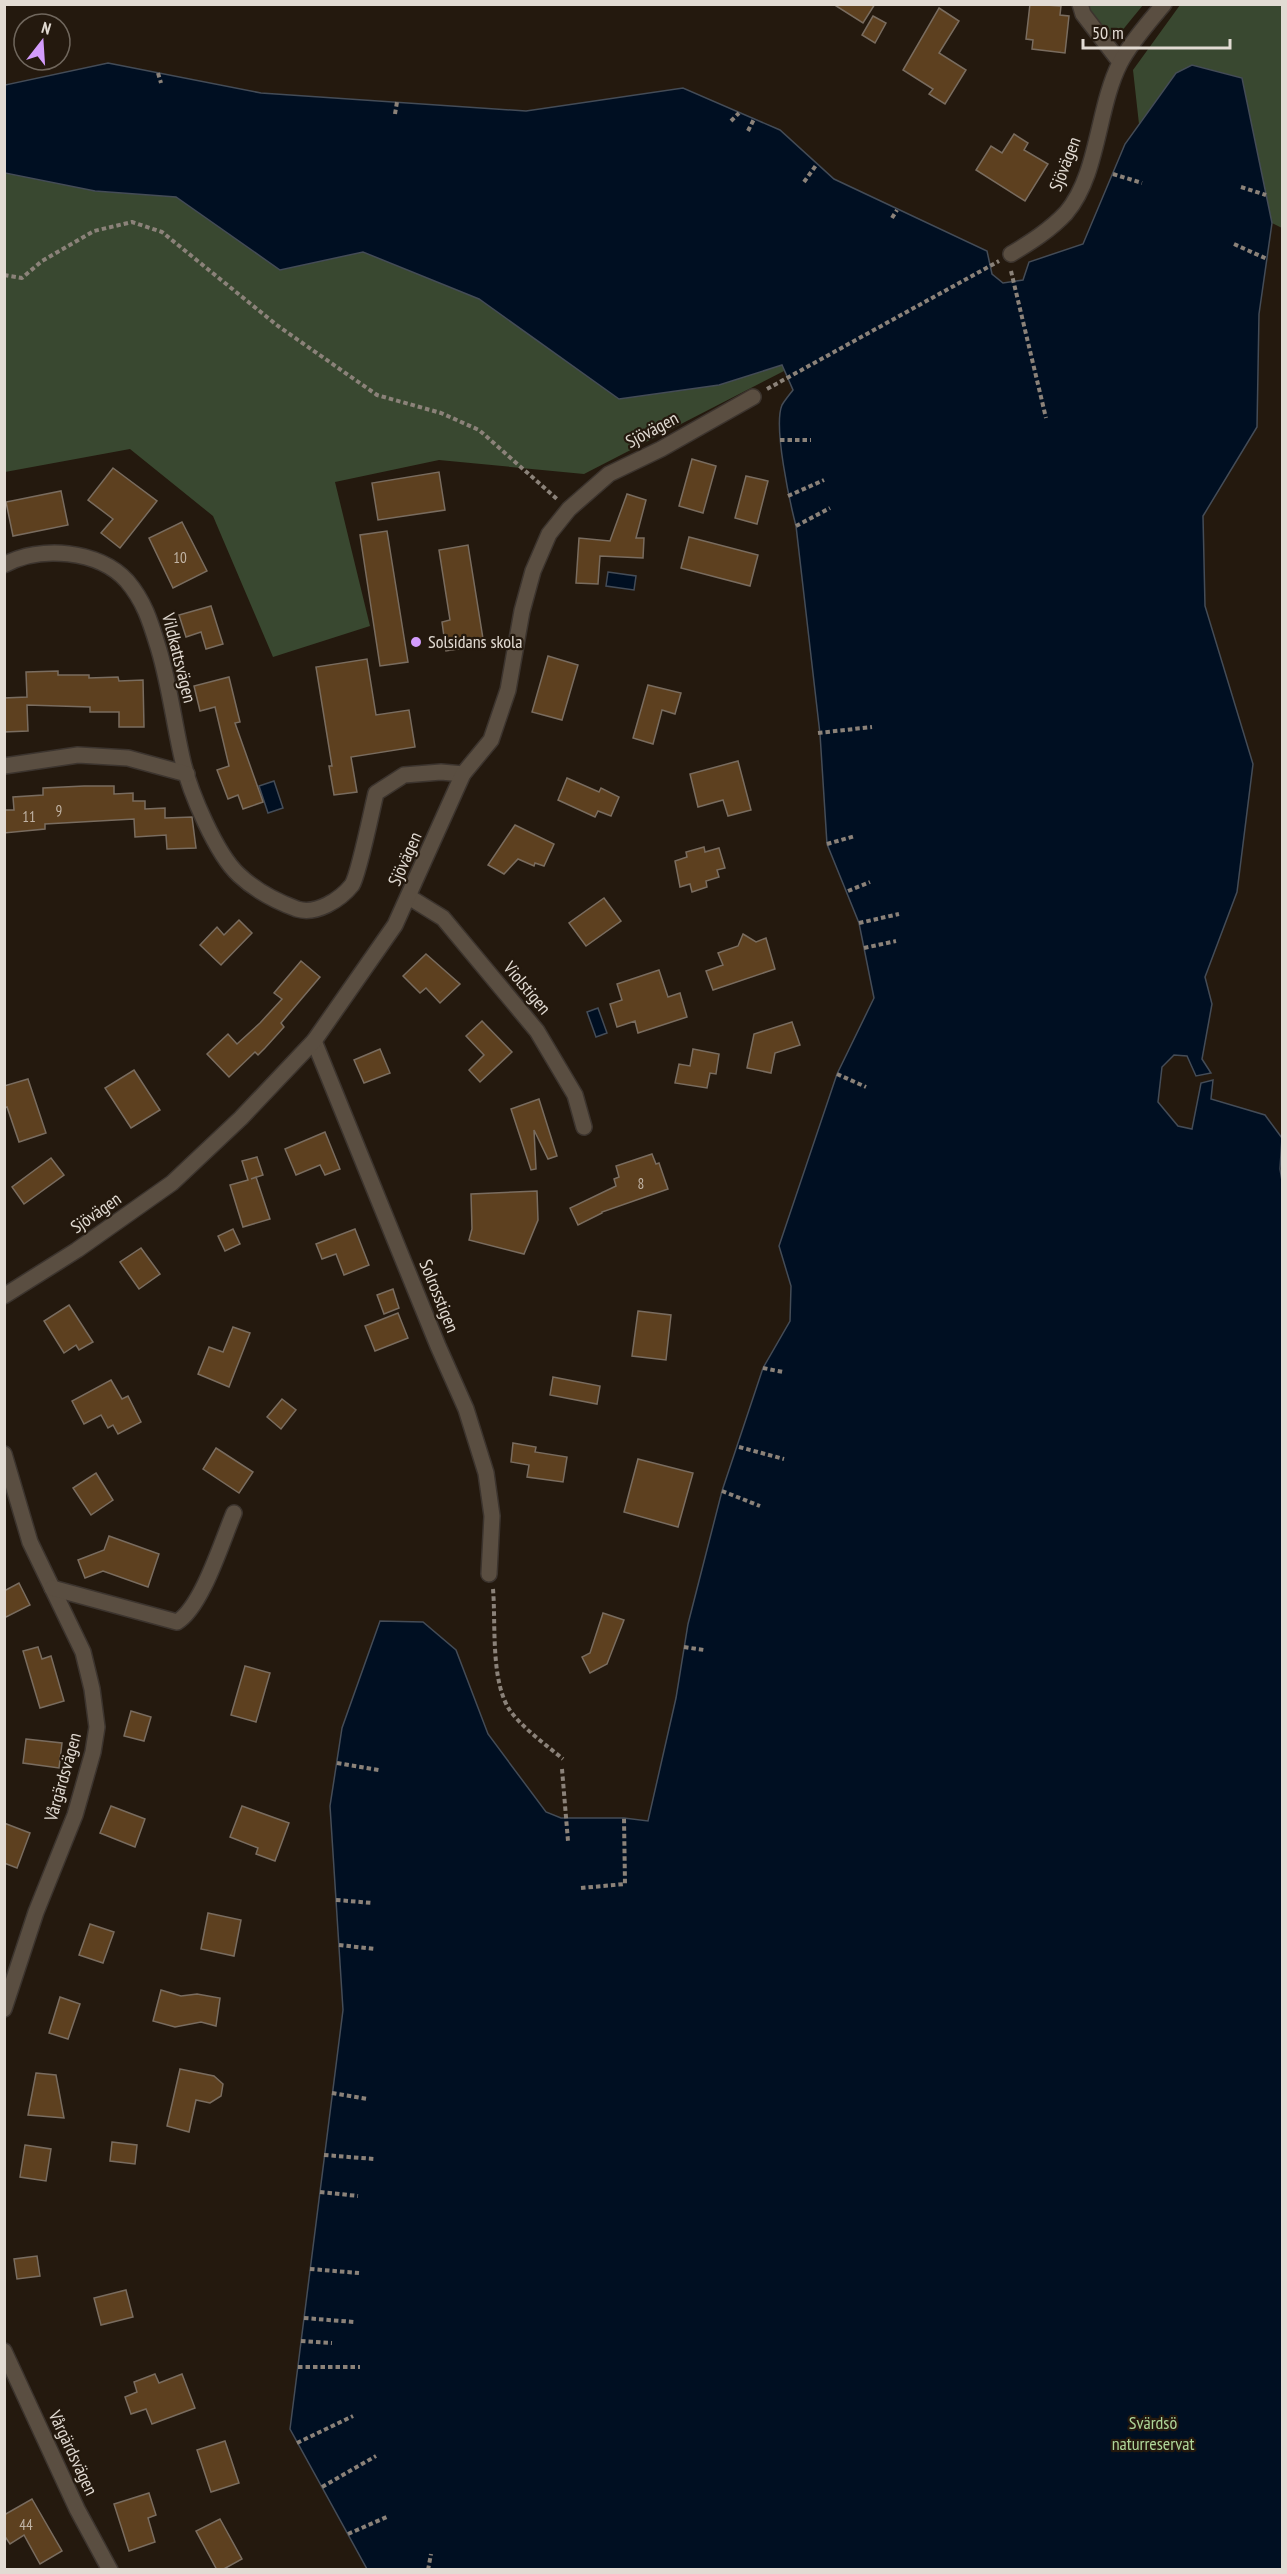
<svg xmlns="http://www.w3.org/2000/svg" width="1287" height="2574" font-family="'PT Sans Narrow',sans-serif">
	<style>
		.green { fill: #394830 }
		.water { fill: #000f22; stroke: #444c57; stroke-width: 1.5 }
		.building { fill: #5d401f; stroke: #796c5f; stroke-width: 1.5 }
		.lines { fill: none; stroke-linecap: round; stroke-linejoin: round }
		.minor-casing { stroke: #3c342e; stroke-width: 18 }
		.path { stroke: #8b8279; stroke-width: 4; stroke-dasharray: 4.5 3; stroke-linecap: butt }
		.minor { stroke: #5a4e41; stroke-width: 15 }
		.poi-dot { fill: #d39cfc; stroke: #24190e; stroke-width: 2 }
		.labels { text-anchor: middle; stroke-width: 4.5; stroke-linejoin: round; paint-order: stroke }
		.number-label { font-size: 15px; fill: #c1b4a6 }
		.street-label { font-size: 18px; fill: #e2dbd3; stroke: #24190e }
		.poi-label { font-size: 18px; fill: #e2dbd3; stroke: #24190e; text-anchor: start }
		.park-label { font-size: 18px; fill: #afd699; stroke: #24190e }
	</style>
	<rect width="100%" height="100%" fill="#24190e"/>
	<g class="green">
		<path d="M1087,5h56l-31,38 -23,-31z"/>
		<path d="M1180,5h102v223l-10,-5 -31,-145 -65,-5 -37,51 -6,-54z"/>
		<path d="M5,172l90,19 81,6 104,73 83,-19 116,48 140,100 100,-14 63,-20 2,6 -200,103 -145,-14 -104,22 35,144 -97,31 -60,-141 -83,-67 -125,23z"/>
	</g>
	<g class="water">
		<path d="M108,63l153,30 265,18 157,-23 97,42 54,49 153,72 5,23 11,9 20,-3 6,-18 54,-18 42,-100 51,-71 16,-8 50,13 30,145 -13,91 -2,113 -54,89 2,90 48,158 -16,128 -32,85 7,27 -10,55 9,14 -15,3 -9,-20 -13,-1 -12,12 -4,35 20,24 14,3 9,-46 12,-3 -2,19 54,16 17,23 -2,31 2,12v1388h-915l-77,-140 53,-419 -13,-204 12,-78 38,-107 43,1 33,28 32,84 58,78 15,6h63l24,3 28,-123 12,-74 34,-133 41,-123 27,-47 1,-35 -12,-40 58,-172 37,-76 -15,-75 -32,-79 -7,-110 -24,-208c-6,-23 -23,-100 -14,-121 3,-5 8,-11 11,-15l-11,-25 -63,20 -100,14 -140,-100 -116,-47 -83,18 -104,-73 -81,-6 -90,-18v-88z"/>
		<path d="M608,572l28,4 -2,14 -28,-4z"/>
		<path d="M274,781l9,27 -15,5 -9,-27z"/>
		<path d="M598,1008l9,25 -11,4 -9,-25z"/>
	</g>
	<g class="building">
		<path d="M833,4h42l-12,19z"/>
		<path d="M1030,4l31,2 -1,9 9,1 -4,37 -33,-4 1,-9 -7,-1z"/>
		<path d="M939,8l20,13 -20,32 27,17 -21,34 -16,-10 4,-5 -30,-19z"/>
		<path d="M873,16l13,7 -11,20 -13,-8z"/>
		<path d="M1014,134l14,9 -4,7 24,14 -23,37 -49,-31 15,-24 11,7z"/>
		<path d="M692,459l24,7 -13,47 -24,-7z"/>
		<path d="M113,468l44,33 -37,47 -19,-15 12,-14 -25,-19z"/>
		<path d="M439,472l6,38 -67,10 -6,-37z"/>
		<path d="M746,476l22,5 -11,43 -22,-6z"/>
		<path d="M61,491l7,34 -55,11 -7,-34z"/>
		<path d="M627,494l19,6 -10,38h8l-1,20 -43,-2 -2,28 -22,-1 3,-45 31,3z"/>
		<path d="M182,522l25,49 -34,17 -24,-50z"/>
		<path d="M387,531l21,131 -28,4 -20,-131z"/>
		<path d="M689,537l69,18 -8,31 -69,-18z"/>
		<path d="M468,545l16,100 -38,6 -4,-29 8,-2 -11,-70z"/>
		<path d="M211,606l12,38 -17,5 -5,-17 -15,5 -7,-22z"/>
		<path d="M548,656l30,9 -16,55 -30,-8z"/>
		<path d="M367,659l9,56 33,-5 6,37 -64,10 6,35 -23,3 -5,-29h3l-16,-99z"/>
		<path d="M58,671v4h31v3l29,-1 1,4 24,-1 1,47h-25v-15h-29v-5l-63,-2 1,26 -24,1v-34l23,-1 -1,-25z"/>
		<path d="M229,677l11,45 -5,1 28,79 -20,7 -5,-14 -10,4 -11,-29 12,-4 -14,-59 -15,4 -6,-25z"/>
		<path d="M648,685l33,8 -6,21 -13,-4 -9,34 -20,-6z"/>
		<path d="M738,761l13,49 -23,6 -5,-16 -25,7 -8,-33z"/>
		<path d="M567,778l32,14 2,-4 18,9 -8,19 -13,-5 -3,6 -37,-17z"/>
		<path d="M84,786h30v8l19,-1v8h12v8l20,-1v10l27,-1 4,31 -29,1 -1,-14 -31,2 -1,-18 -89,5v5l-41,4v-23h10l-1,-13 30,-2v-7z"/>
		<path d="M515,825l39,19 -10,22 -9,-3 -1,3 -16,-7 -14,15 -16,-9z"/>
		<path d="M704,847l1,5 14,-4 6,20 -8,2 2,7 -13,4 1,6 -15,5 -2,-8 -10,3 -5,-26 12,-4 -1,-5z"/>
		<path d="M604,898l17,23 -35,25 -17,-23z"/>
		<path d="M239,920l13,13 -31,32 -21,-20 17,-18 7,8z"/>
		<path d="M743,934l13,8 10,-4 9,31 -62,21 -7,-19 17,-6 -5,-12 20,-7z"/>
		<path d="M426,954l34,30 -20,19 -14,-15 -6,5 -17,-17z"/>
		<path d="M301,961l19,16 -39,46 3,4 -19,21 -7,7 -3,-3 -26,25 -22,-23 21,-20 9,10 23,-21 22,-24 -8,-6z"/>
		<path d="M659,970l9,27 12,-4 7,24 -49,16 -3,-12 -18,6 -7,-23 12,-4 -5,-16z"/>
		<path d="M482,1021l30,31 -32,30 -11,-12 15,-15 -18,-19z"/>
		<path d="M792,1022l8,23 -25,8 -4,20 -24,-5 7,-34z"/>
		<path d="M380,1049l10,24 -26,10 -10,-23z"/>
		<path d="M693,1049l26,5 -3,20 -6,-1 -3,15 -32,-5 4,-19 11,2z"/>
		<path d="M134,1070l26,40 -29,18 -26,-40z"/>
		<path d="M28,1079l18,54 -27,9 -12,-35 -3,1v-22z"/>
		<path d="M539,1099l18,57 -9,3 -14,-29 2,39 -5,1 -20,-61z"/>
		<path d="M325,1132l15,37 -15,6 -5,-10 -24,10 -11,-26z"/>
		<path d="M652,1154l4,10 3,-1 9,26 -66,23v1l-24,12 -8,-17 46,-22 -2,-7 5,-2 -3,-11z"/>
		<path d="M257,1157l6,18 -12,4 5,-2 14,42 -27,8 -13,-42 18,-5 -6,-19z"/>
		<path d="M51,1158l13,17 -40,29 -12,-17z"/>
		<path d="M537,1191l1,29 -14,34 -55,-14 3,-11 -1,-35z"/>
		<path d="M233,1229l7,15 -15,7 -7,-15z"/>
		<path d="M355,1229l14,36 -25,10 -8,-21 -14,5 -6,-15z"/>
		<path d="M141,1248l19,26 -21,15 -19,-27z"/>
		<path d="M393,1289l6,19 -15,6 -7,-19z"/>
		<path d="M69,1305l24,37 -14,8 -3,-5 -12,8 -20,-32z"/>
		<path d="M638,1311l33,4 -5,45 -34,-4z"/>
		<path d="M398,1313l10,25 -33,13 -10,-25z"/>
		<path d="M233,1327l17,6 -21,54 -31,-13 11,-27 14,5z"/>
		<path d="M553,1377l47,9 -3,18 -47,-9z"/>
		<path d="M111,1380l11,19 6,-3 13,26 -23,12 -5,-9 -5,3 -7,-13 -17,9 -12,-23z"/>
		<path d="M282,1399l14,11 -15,19 -14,-12z"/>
		<path d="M513,1443l23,4 -1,5 32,5 -4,25 -36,-5 2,-12 -18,-3z"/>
		<path d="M216,1448l37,24 -14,21 -36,-24z"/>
		<path d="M638,1459l55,14 -15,54 -54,-15z"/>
		<path d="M96,1473l17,27 -22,15 -18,-27z"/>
		<path d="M109,1536l50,18 -11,33 -45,-16 -18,7 -7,-18 26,-10z"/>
		<path d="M19,1583l11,22 -26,13v-27z"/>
		<path d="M603,1613l21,7 -17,44 -17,9 -8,-16 8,-4z"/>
		<path d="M38,1647l4,12 9,-3 13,45 -24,7 -17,-57z"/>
		<path d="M245,1666l25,7 -14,49 -25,-7z"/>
		<path d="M131,1711l20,6 -7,24 -20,-5z"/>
		<path d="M26,1739l36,4 -3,25 -36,-5z"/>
		<path d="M111,1806l34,13 -10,28 -35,-14z"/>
		<path d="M242,1806l47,17 -14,38 -19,-7 2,-6 -28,-11z"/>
		<path d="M4,1823l26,10 -13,35 -13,-5z"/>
		<path d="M208,1913l33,7 -7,36 -33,-7z"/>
		<path d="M90,1924l24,8 -11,31 -24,-8z"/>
		<path d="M161,1990l20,6 16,-2 23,4 -4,28 -15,-4 -26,5 -22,-6z"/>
		<path d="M60,1997l20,7 -12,35 -19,-6z"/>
		<path d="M180,2069l34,7 9,8 -2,12 -11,7 -14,-3 -7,32 -22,-6z"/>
		<path d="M36,2073l20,2 8,43 -36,-3z"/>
		<path d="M112,2142l25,3 -2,19 -25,-3z"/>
		<path d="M25,2145l26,4 -5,32 -26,-4z"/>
		<path d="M37,2256l3,20 -23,3 -3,-20z"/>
		<path d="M126,2290l7,27 -32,8 -7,-27z"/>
		<path d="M155,2374l4,9 23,-9 13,34 -43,16 -6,-15 -15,5 -6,-17 12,-5 -3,-10z"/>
		<path d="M225,2441l14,42 -28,9 -14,-42z"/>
		<path d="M149,2493l7,22 -8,3 7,24 -26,9 -15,-47z"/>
		<path d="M32,2499l30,52 -22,13 -16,-29 -14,9 -6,-9v-20z"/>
		<path d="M220,2519l22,40 -20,11h-5l-21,-39z"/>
	</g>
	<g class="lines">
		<defs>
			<g id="minor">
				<path d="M1080,4l3,10 37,48"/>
				<path d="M1011,254c20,-12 39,-24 55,-41 33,-39 31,-105 54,-150 11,-21 29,-41 44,-59"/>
				<path d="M4,565c36,-20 95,-15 123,16 18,21 24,43 32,69 11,37 15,74 24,112 7,30 33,92 56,113 17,16 36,26 58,34 19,6 43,-9 55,-24 7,-11 20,-76 24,-92l28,-18 37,-3 22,2"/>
				<path d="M4,766l74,-11 50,3 59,16"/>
				<path d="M409,897l34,21 94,113 38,64 9,32"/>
				<path d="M314,1041l124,305 28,63 20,64 6,43 -3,58"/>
				<path d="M4,1296l73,-46 95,-67 69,-65 73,-77 81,-116 68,-151 28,-34 17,-50 14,-79 11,-40 16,-37 20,-25 40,-35 52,-25 92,-52"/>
				<path d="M4,1454l26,88 53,110 9,37 5,38 -4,25 -18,63 -39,97 -32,97"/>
				<path d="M52,1588l125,34c25,-15 45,-81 57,-109"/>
				<path d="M4,2351l73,158 33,61"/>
			</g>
		</defs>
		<use href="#minor" class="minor-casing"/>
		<g class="path">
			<path d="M158,73l3,10"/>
			<path d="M395,114l2,-12"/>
			<path d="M731,121l8,-8"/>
			<path d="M748,131l6,-12"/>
			<path d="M1113,174l29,9"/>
			<path d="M804,182l13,-18"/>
			<path d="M1241,187l25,8"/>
			<path d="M892,218l5,-8"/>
			<path d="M1234,244l33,15"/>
			<path d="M1011,271l35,147"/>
			<path d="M4,275l18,3 20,-17 52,-30 38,-9 30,10 116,94 99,69 64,18 38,17 78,69"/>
			<path d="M767,389l232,-128"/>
			<path d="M780,440h31"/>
			<path d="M788,496l36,-16"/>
			<path d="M796,526l34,-18"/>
			<path d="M818,733l54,-6"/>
			<path d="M827,844l28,-8"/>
			<path d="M848,891l22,-9"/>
			<path d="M859,923l40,-9"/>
			<path d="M864,948l32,-7"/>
			<path d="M837,1074l29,13"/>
			<path d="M763,1368l20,4"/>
			<path d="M739,1447l45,12"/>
			<path d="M722,1491l38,15"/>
			<path d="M493,1589c3,35 -3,94 18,123 14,18 34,32 52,47"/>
			<path d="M684,1647l20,3"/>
			<path d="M337,1763l42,7"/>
			<path d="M562,1769l6,72"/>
			<path d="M581,1888l44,-4 -1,-66"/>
			<path d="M336,1900l37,3"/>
			<path d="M339,1945l36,4"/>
			<path d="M332,2093l36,6"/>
			<path d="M324,2155l50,4"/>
			<path d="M320,2192l38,4"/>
			<path d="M310,2269l49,4"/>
			<path d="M304,2318l50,4"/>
			<path d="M301,2341l31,2"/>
			<path d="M298,2367h62"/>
			<path d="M297,2443l56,-27"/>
			<path d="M322,2487l54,-31"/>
			<path d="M348,2534l41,-18"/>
			<path d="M428,2570l3,-16"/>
		</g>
		<use href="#minor" class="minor"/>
	</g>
	<circle class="poi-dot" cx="416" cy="642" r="6"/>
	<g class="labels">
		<g class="number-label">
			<text x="180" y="563">10</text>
			<text x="59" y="816">9</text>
			<text x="29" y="822">11</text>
			<text x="641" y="1189">8</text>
			<text x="26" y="2530">44</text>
		</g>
		<g class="street-label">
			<text transform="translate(1065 164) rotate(-69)" y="6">Sjövägen</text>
			<text transform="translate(652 430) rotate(-28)" y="6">Sjövägen</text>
			<text transform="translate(179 658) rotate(76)" y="6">Vildkattsvägen</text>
			<text transform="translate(405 859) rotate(-66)" y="6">Sjövägen</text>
			<text transform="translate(527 988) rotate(50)" y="6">Violstigen</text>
			<text transform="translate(96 1213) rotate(-35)" y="6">Sjövägen</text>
			<text transform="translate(439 1296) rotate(68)" y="6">Solrosstigen</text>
			<text transform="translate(63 1777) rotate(-74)" y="6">Vårgärdsvägen</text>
			<text transform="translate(73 2453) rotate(65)" y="6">Vårgärdsvägen</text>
		</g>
		<g class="poi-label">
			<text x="428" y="648">Solsidans skola</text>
		</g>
		<g class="park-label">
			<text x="1153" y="2429">Svärdsö<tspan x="1153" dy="21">naturreservat</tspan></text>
		</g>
	</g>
	<rect width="1287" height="2574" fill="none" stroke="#e2dbd3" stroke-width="12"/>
	<g transform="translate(42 42) rotate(17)"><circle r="28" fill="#24190e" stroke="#70675d" stroke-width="1.5"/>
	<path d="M0-4.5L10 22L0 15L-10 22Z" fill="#d39cfc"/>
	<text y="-9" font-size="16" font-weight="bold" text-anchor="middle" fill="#e2dbd3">N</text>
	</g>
	<path d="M1083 39v9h147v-9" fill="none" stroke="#e2dbd3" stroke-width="3"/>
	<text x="1092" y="39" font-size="18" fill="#e2dbd3" stroke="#24190e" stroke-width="4.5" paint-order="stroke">50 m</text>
</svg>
